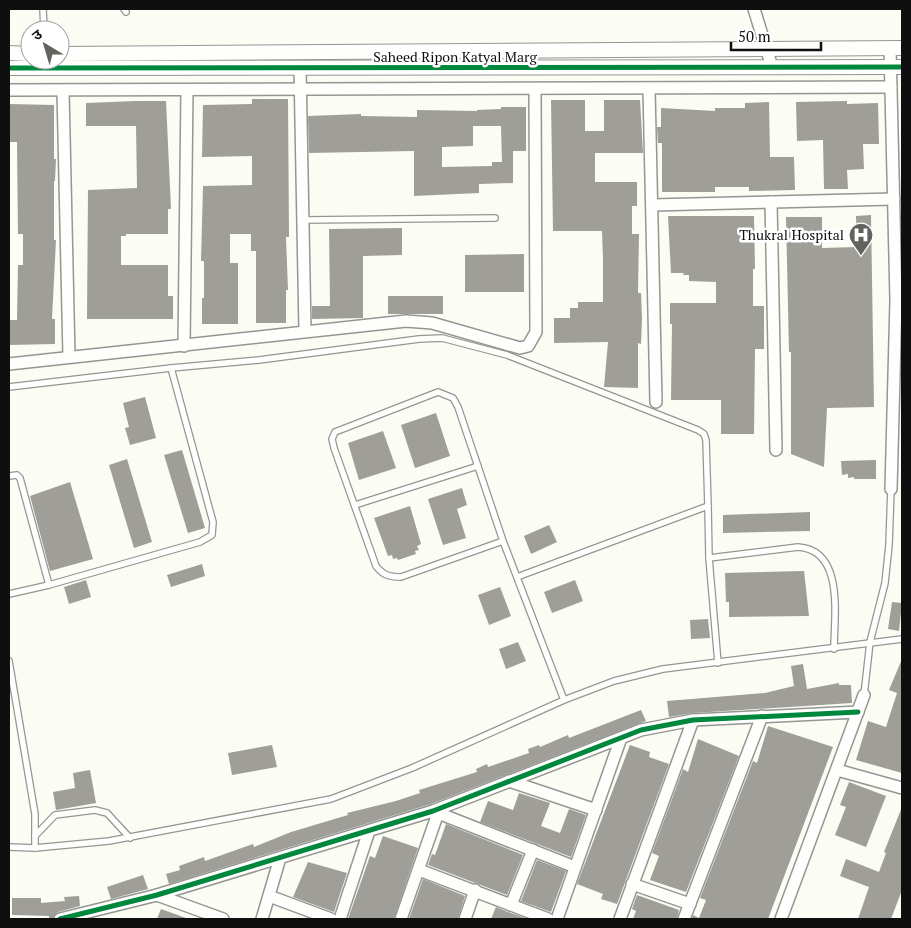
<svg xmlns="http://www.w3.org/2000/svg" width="911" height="928" font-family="'PT Serif','Noto Sans Devanagari',serif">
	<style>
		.building { fill: #9f9e99; fill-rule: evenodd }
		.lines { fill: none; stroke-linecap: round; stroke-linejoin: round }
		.service-casing { stroke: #959692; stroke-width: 8 }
		.minor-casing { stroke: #959692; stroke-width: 14 }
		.tertiary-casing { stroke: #959692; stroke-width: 16 }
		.service { stroke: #fefffd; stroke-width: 5.5 }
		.minor { stroke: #fefffd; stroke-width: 11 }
		.tertiary { stroke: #fefffd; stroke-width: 14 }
		.cycleway-casing { stroke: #fff; stroke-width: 8 }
		.cycleway { stroke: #00873e; stroke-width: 5 }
		.labels { text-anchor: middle; stroke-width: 5; stroke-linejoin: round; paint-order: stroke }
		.street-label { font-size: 14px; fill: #0f0f0f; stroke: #fff }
		.poi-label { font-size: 14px; fill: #0f0f0f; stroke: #fff; text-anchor: end }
	</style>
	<rect width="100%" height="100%" fill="#fbfcf4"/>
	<g class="building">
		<path d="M252,99h36l1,138h-3l2,53h-2v33h-30v-72h-5v-17h-21v29h8v61h-36v-26h2v-37h-3l2,-75 49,-1v-29l-50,1 1,-52 49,-1z"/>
		<path d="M551,100h34v31h19v-31h36l3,53h-48v29h42v24h-5v28h7l-1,59h3l1,25 -1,26 -3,-1v45l-34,-1 4,-45 -54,1v-25h16v-10h8v-6h25v-42l-1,-29h-49z"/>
		<path d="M136,101h30l5,108h-3v25h-42v2h-5v29h47v31h5v23h-86l1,-129 49,-2 -1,-62h-50v-23z"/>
		<path d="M847,101v3l31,-1 1,41h-16l1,25 -17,1 1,19h-24l-1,-49 -26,1 -1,-39z"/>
		<path d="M769,102l1,55h24l1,33 -46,1v-4h-34v5h-53v-49h-4l-1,-16h4v-19l54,3v-3h30v-5z"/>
		<path d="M9,104l45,1v54h2l-1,22h-1v59h2l-4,79h3v25l-46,1v-25h8l1,-55h5v-31h-5l-1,-92h-8z"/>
		<path d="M501,107h25v44h-13v32l-34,1v9l-65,3v-45l-105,2 -1,-37 53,-2v2l56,1v-7l60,1v-1l24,-1zM473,126h28l1,36h-10v4l-50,1v-20l31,-1z"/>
		<path d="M871,215l3,192 -47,1 -3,59 -33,-13v-102h-2l-3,-135h36v31l35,-1 -1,-31z"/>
		<path d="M668,216h86l1,53h-2v37h11v43h-9l-1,85h-33v-34h-50l1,-76h-2v-21h46v-21l-27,-1v-6h-6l1,-2h-13z"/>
		<path d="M402,228v27l-39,1v62l-51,1v-13h18l-1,-77z"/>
		<path d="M524,254v38h-59v-37z"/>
		<rect x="388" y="296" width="55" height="18"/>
		<path d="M145,397l11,41 -26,7 -5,-17 4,-1 -6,-24z"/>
		<path d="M436,413l14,43 -35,12 -14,-43z"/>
		<path d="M383,431l13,37 -37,12 -11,-37z"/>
		<path d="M182,450l23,78 -17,5 -24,-78z"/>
		<path d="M127,459l25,83 -18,6 -25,-83z"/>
		<path d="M876,460v19h-22v-2l-6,1v-4l-6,1 -1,-14z"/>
		<path d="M70,482l23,77 -43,12 -20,-75z"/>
		<path d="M462,488l5,17 -10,4 9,29 -23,7 -15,-46z"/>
		<path d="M410,506l11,38 -4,2 2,4 -4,1 1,3 -18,6 -1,-2 -4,1 -1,-4 -4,1 -14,-38z"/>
		<path d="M810,512v19l-87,2v-18z"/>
		<path d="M549,525l8,17 -26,12 -7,-18z"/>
		<path d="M202,564l3,12 -34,11 -4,-12z"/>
		<path d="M804,571l5,45 -80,1v-15h-3l-1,-29z"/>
		<path d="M86,580l5,17 -22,7 -5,-17z"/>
		<path d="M575,580l8,21 -31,12 -8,-21z"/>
		<path d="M500,587l11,29 -22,9 -11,-30z"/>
		<path d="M892,602l10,1 -3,28 -11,-2z"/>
		<path d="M708,619l2,19 -19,1 -1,-19z"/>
		<path d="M518,642l8,19 -20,8 -7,-20z"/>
		<path d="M902,659v114l-46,-13 12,-39 18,6 11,-34 -8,-3z"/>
		<path d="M803,664l4,25 32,-6v2h12l1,18 -159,10 -24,4 -2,-16 98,-8 29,-7 -3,-20z"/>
		<path d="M641,710l5,11 -215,83 -262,80 -3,-10 14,-4 -1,-4 25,-9 1,4 48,-17 1,3 37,-15 57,-17 -1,-2 49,-12 24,-8 -1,-3 58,-18 -1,-3 11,-5 1,3 41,-14 -1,-4 11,-4 1,2 28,-12 1,3z"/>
		<path d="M768,726l65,21 -65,172h-76l1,-4 6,3 7,-18 -6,-2 53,-137 4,2z"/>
		<path d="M698,739l41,17 -53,136 -36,-12 9,-24 -7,-3 31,-84 5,3z"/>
		<path d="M272,745l5,22 -45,8 -4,-22z"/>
		<path d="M630,745l20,7 -1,5 20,7 -52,140 -16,-5 2,-5 -26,-10z"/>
		<path d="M90,770l6,33 -40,7 -3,-18 22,-4 -2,-15z"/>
		<path d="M849,782l37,14 -20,51 -31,-12 11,-28 -6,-2z"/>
		<path d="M519,793l31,10 -9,23 19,7 9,-24 17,6 -15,42 -91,-35 8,-21 25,9z"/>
		<path d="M902,807v83l-11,29h-33l11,-32 -29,-11 6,-17 33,13 7,-19 -2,-1z"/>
		<path d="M446,824l77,31 -16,40 -79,-30 4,-11 3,1z"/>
		<path d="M383,836l35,12 -24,71h-46l22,-63 5,2z"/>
		<path d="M537,860l29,11 -15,41 -30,-11z"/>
		<path d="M308,862l39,11 -13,39 -41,-15z"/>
		<path d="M143,875l5,14 -37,10 -4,-12z"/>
		<path d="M423,879l42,17 -7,23h-49z"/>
		<path d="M637,895l42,15 -2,9h-44l3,-8 -4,-2z"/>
		<path d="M79,896l1,10 -22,6 -5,6h-4v-2l-37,-1v-17h29v5l24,-2 -1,-4z"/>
		<path d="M496,907l12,5 20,7h-37z"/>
		<path d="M161,909l25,9v1h-29z"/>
	</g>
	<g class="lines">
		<defs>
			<g id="service">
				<path d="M43,9l1,21"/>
				<path d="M124,9l2,3"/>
				<path d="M303,220l192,-2"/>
				<path d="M9,387l162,-19 88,-8 160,-21 23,-1 65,17 191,75 6,4 2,6 2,66"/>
				<path d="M9,476l8,-1 3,3 29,107"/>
				<path d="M355,505l123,-39"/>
				<path d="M503,541l-102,36c-12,0 -18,-2 -25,-11l-42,-118 -2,-9 3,-7 103,-40 15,6 5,9 45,134 61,159"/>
				<path d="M709,558l89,-11c47,3 36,70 36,102"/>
				<path d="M517,577l191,-71 1,52 9,105"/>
				<path d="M9,594l40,-9 151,-43 12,-7 1,-13 -42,-154"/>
				<path d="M9,661l26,153v34"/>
				<path d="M864,695l6,-53 15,-59 4,-38 2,-56"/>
				<path d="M35,836l20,-21 40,-5 12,3 23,25"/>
				<path d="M9,847l26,1 74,-7 222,-42 81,-31 152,-68 50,-19 49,-12 239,-30"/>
			</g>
			<g id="minor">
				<path d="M754,9l18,58"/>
				<path d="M890,48l6,252 -5,189"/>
				<path d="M300,68l5,263"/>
				<path d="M649,89l7,313"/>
				<path d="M9,90l882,-3"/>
				<path d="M63,91l6,266"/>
				<path d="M771,202l5,248"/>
				<path d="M652,205l242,-6"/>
				<path d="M184,346l3,-256"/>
				<path d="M9,364l397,-43 26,2 88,25 8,-2 8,-14 -1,-242"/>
				<path d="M837,770l65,18"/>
				<path d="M509,781l87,29"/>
				<path d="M433,811l142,56"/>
				<path d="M419,870l129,49"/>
				<path d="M632,884l58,20"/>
				<path d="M157,895l66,24"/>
				<path d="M269,896l62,23"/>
				<path d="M511,905l22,-55"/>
				<path d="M60,919l97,-24 276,-84 208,-81 52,-10 165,-8"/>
				<path d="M262,919l18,-61"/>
				<path d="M340,919l29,-88"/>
				<path d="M401,919l37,-106"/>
				<path d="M465,919l10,-29"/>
				<path d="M557,919l64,-181"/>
				<path d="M620,919l73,-199"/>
				<path d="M684,919l78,-203"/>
				<path d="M781,919l83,-224"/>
			</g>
			<g id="tertiary">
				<path d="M9,53l21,1"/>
				<path d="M60,54l842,-6"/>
				<path d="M9,68l893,-1"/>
			</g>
		</defs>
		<use href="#service" class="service-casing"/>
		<use href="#minor" class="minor-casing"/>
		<use href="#tertiary" class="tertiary-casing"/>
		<use href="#service" class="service"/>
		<use href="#minor" class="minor"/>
		<use href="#tertiary" class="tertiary"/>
		<defs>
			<g id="cycleway">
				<path d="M9,68l893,-1"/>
				<path d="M60,919l97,-24 276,-84 208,-81 52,-10 165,-8"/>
			</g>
		</defs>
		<use href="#cycleway" class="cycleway-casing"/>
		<use href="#cycleway" class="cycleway"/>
	</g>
	<defs>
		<symbol id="hospital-pin" viewBox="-11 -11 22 30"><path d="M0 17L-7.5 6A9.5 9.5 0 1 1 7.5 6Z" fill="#62625f" stroke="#fff"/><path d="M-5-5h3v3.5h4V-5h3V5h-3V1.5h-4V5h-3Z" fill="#fff"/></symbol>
	</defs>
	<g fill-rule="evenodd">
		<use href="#hospital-pin" x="847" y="221" width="28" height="38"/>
	</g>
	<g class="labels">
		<g class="street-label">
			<text x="455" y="62">Saheed Ripon Katyal Marg</text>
		</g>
		<g class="poi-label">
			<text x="844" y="240">Thukral Hospital</text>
		</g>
	</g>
	<rect width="911" height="928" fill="none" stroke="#0f0f0f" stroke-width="20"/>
	<g transform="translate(45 45) rotate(322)"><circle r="24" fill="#ffffff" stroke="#9f9f9f"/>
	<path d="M0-4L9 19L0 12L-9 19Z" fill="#62625f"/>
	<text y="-8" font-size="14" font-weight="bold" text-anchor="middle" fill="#0f0f0f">उ</text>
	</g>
	<path d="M731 42v8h90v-8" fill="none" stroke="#0f0f0f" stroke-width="2.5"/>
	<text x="738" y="42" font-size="15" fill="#0f0f0f" stroke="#ffffff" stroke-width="4" paint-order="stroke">50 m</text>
</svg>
